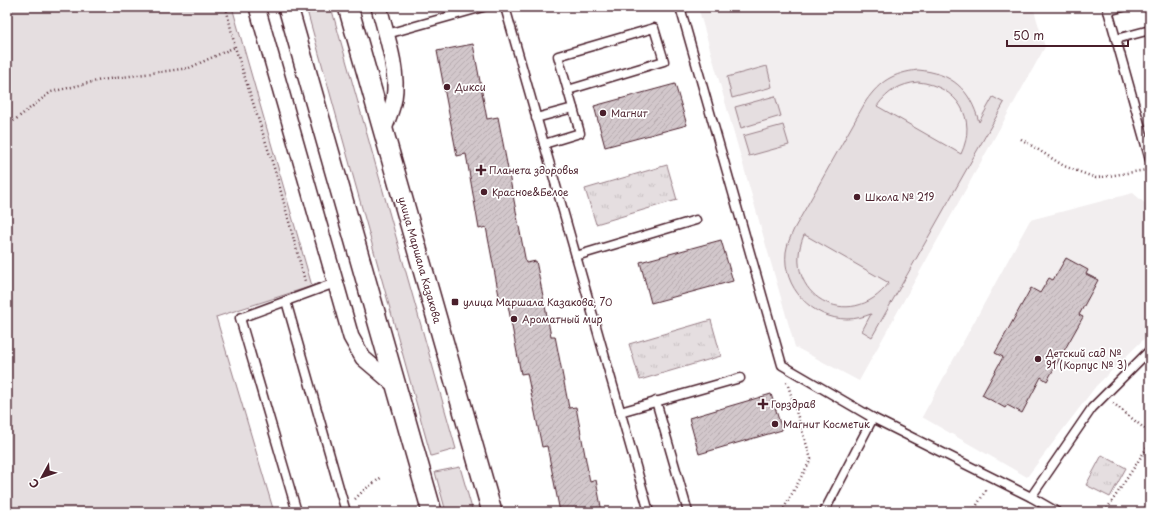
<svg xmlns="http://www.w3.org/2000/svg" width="1157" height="519" font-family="'Playpen Sans',sans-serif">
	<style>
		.built { fill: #f2eeef }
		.grass { fill: #e5dee0; stroke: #987e86; fill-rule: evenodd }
		.park { fill: url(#park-tufts); stroke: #987e86 }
		.building { fill: url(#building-hatch); stroke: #4a1f2b }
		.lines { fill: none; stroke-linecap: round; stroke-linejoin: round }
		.service-casing { stroke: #4a1f2b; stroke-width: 11 }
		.minor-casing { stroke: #4a1f2b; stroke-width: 18 }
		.tertiary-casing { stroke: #4a1f2b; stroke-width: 22 }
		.path { stroke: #4a1f2b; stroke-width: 2.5; stroke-dasharray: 1 3; stroke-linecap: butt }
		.service { stroke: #fff; stroke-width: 8 }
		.minor { stroke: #fff; stroke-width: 15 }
		.tertiary { stroke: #fff; stroke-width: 19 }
		.poi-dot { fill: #4a1f2b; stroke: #fff; stroke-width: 1.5 }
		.labels { text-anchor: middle; stroke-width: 3.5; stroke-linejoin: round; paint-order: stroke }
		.poi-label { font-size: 10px; fill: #4a1f2b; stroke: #fff; text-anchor: start }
		.street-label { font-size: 10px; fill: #4a1f2b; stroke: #fff }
	</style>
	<defs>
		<pattern id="park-tufts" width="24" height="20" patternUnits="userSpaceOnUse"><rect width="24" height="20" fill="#e5dee0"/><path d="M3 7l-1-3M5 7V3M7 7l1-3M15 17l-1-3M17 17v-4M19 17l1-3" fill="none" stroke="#c6bec0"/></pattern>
		<pattern id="building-hatch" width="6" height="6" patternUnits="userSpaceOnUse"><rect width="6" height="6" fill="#d2c7cb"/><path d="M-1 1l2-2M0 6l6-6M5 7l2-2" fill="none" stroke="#b6aaae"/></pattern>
	</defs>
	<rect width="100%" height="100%" fill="#fff"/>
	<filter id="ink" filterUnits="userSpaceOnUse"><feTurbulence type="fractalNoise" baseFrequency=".025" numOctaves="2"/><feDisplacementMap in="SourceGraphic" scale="8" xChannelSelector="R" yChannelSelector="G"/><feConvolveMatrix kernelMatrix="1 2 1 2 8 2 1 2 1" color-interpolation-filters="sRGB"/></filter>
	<g filter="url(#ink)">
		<g class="built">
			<path d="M698,7h335l12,40 -186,334 -64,-34z"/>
			<path d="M1133,193l15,13 2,8v119l-54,53 -69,91 -105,-60 108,-197z"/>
		</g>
		<g class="grass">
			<path d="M7,7h225l80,279 -96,31 58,195h-267z"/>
			<path d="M306,7h25l125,442 -25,7z"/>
			<path d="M767,66l5,21 -40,11 -5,-21z"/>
			<path d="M918,70c34,3 52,19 61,52l14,-25 11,6 -132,234 -10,-6 9,-17c-8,3 -15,5 -24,5 -35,0 -65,-32 -61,-67 1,-8 5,-16 8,-23l72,-128c14,-20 27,-28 52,-31zM918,82c39,4 60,36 43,72l-84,-48c11,-15 23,-22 41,-24zM804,235h1l84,48c-39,52 -110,11 -85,-48z"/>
			<path d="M775,96l6,20 -40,12 -6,-21z"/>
			<path d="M783,125l6,20 -40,11 -6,-20z"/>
			<path d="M460,467l13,45h-27l-11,-40z"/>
		</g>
		<g class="park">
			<path d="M667,165l10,35 -81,24 -11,-35z"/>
			<path d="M711,320l10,36 -81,24 -11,-36z"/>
			<path d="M1102,455l24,13 -16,29 -24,-12z"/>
		</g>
		<g class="building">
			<path d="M473,44l14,75 11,-2 28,146 10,-2 15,75h4l14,72 7,-1 14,75 6,-2 6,32h-42l-13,-66 -5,1 -15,-74 -6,1 -14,-74 -7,1 -14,-74 -7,2 -13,-75 -9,2 -20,-105z"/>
			<path d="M675,84l12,41 -82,22 -11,-41z"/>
			<path d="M721,240l12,41 -82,22 -11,-41z"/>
			<path d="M1066,258l22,12 -2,4 12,6 -19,35 4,2 -36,64 -6,-4 -19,36 -15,-8 -2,3 -23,-13 21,-38 -8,-4 36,-65 9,5 9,-15 4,2z"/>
			<path d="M771,394l11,36 -83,24 -10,-36z"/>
		</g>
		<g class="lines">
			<defs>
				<g id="service">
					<path d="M505,7l144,505"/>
					<path d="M680,7l102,358 91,53 158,79 26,15"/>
					<path d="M1107,7l43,153"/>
					<path d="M1108,11l15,-4"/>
					<path d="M387,34l96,-27"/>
					<path d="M1116,39l34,-9"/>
					<path d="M536,118l37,-10 -15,-52 96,-28 10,33 -96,29"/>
					<path d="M544,144l36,-11 -7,-25"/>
					<path d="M576,256l120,-36"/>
					<path d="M286,301l60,211"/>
					<path d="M656,401l32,111"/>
					<path d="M620,412l120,-34"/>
					<path d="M1031,497l61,-89 58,-58"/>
					<path d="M297,512l-57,-194 95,-35"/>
					<path d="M824,512l49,-94"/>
				</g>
				<g id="minor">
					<path d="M257,7l94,330 12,21 34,29"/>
					<path d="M379,7c7,27 20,64 15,92 -2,11 -7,22 -11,32"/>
				</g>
				<g id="tertiary">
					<path d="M288,7l144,505"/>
					<path id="s1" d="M348,7l144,505"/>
				</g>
			</defs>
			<use href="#service" class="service-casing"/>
			<use href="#minor" class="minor-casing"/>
			<use href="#tertiary" class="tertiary-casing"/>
			<g class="path">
				<path d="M226,7l9,40 42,130 28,104"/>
				<path d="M7,25l1,-18"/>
				<path d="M7,126l44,-34 50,-12 88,-12 46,-21"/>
				<path d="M1021,139l43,27 32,12 50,-8"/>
				<path d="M1113,403l37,30"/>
				<path d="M355,499l9,-9 18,-13"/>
				<path d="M782,512l29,-53 -24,-77"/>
				<path d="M973,512l14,-24"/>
				<path d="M1105,512l45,-69"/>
			</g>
			<use href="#service" class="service"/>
			<use href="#minor" class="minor"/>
			<use href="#tertiary" class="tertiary"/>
		</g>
	</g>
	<g class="poi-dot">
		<circle cx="447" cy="87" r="4"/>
		<circle cx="603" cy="113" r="4"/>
		<path d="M479 164h4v4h4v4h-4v4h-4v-4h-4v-4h4z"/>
		<circle cx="484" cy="192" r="4"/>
		<circle cx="857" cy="197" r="4"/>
		<rect x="451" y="298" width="8" height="8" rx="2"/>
		<circle cx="514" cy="319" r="4"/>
		<circle cx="1038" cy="359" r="4"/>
		<path d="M761 398h4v4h4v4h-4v4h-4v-4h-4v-4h4z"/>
		<circle cx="775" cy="424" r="4"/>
	</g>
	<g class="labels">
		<g class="poi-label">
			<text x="455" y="91">Дикси</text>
			<text x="611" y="117">Магнит</text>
			<text x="489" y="174">Планета здоровья</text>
			<text x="492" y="196">Красное&amp;Белое</text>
			<text x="865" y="201">Школа № 219</text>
			<text x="463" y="306">улица Маршала Казакова, 70</text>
			<text x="522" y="323">Ароматный мир</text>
			<text x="1046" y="357">Детский сад №<tspan x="1046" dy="12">91 (Корпус № 3)</tspan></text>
			<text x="771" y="408">Горздрав</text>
			<text x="783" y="428">Магнит Косметик</text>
		</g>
		<g class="street-label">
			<text dy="4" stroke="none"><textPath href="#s1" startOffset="263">улица Маршала Казакова</textPath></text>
		</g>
	</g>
	<rect width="1157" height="519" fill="none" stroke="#fff" stroke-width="24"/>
	<rect x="12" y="12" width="1133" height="495" fill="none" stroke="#4a1f2b" stroke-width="1.5" filter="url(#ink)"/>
	<g transform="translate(42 477) rotate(230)" stroke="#ffffff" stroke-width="3" paint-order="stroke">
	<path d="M0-3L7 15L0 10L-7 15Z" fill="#4a1f2b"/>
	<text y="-6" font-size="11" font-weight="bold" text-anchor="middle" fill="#4a1f2b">С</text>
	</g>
	<path d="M1007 40v6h121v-6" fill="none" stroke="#4a1f2b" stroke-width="2"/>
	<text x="1013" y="40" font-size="12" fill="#4a1f2b" stroke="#ffffff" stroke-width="3" paint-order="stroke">50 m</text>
</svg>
